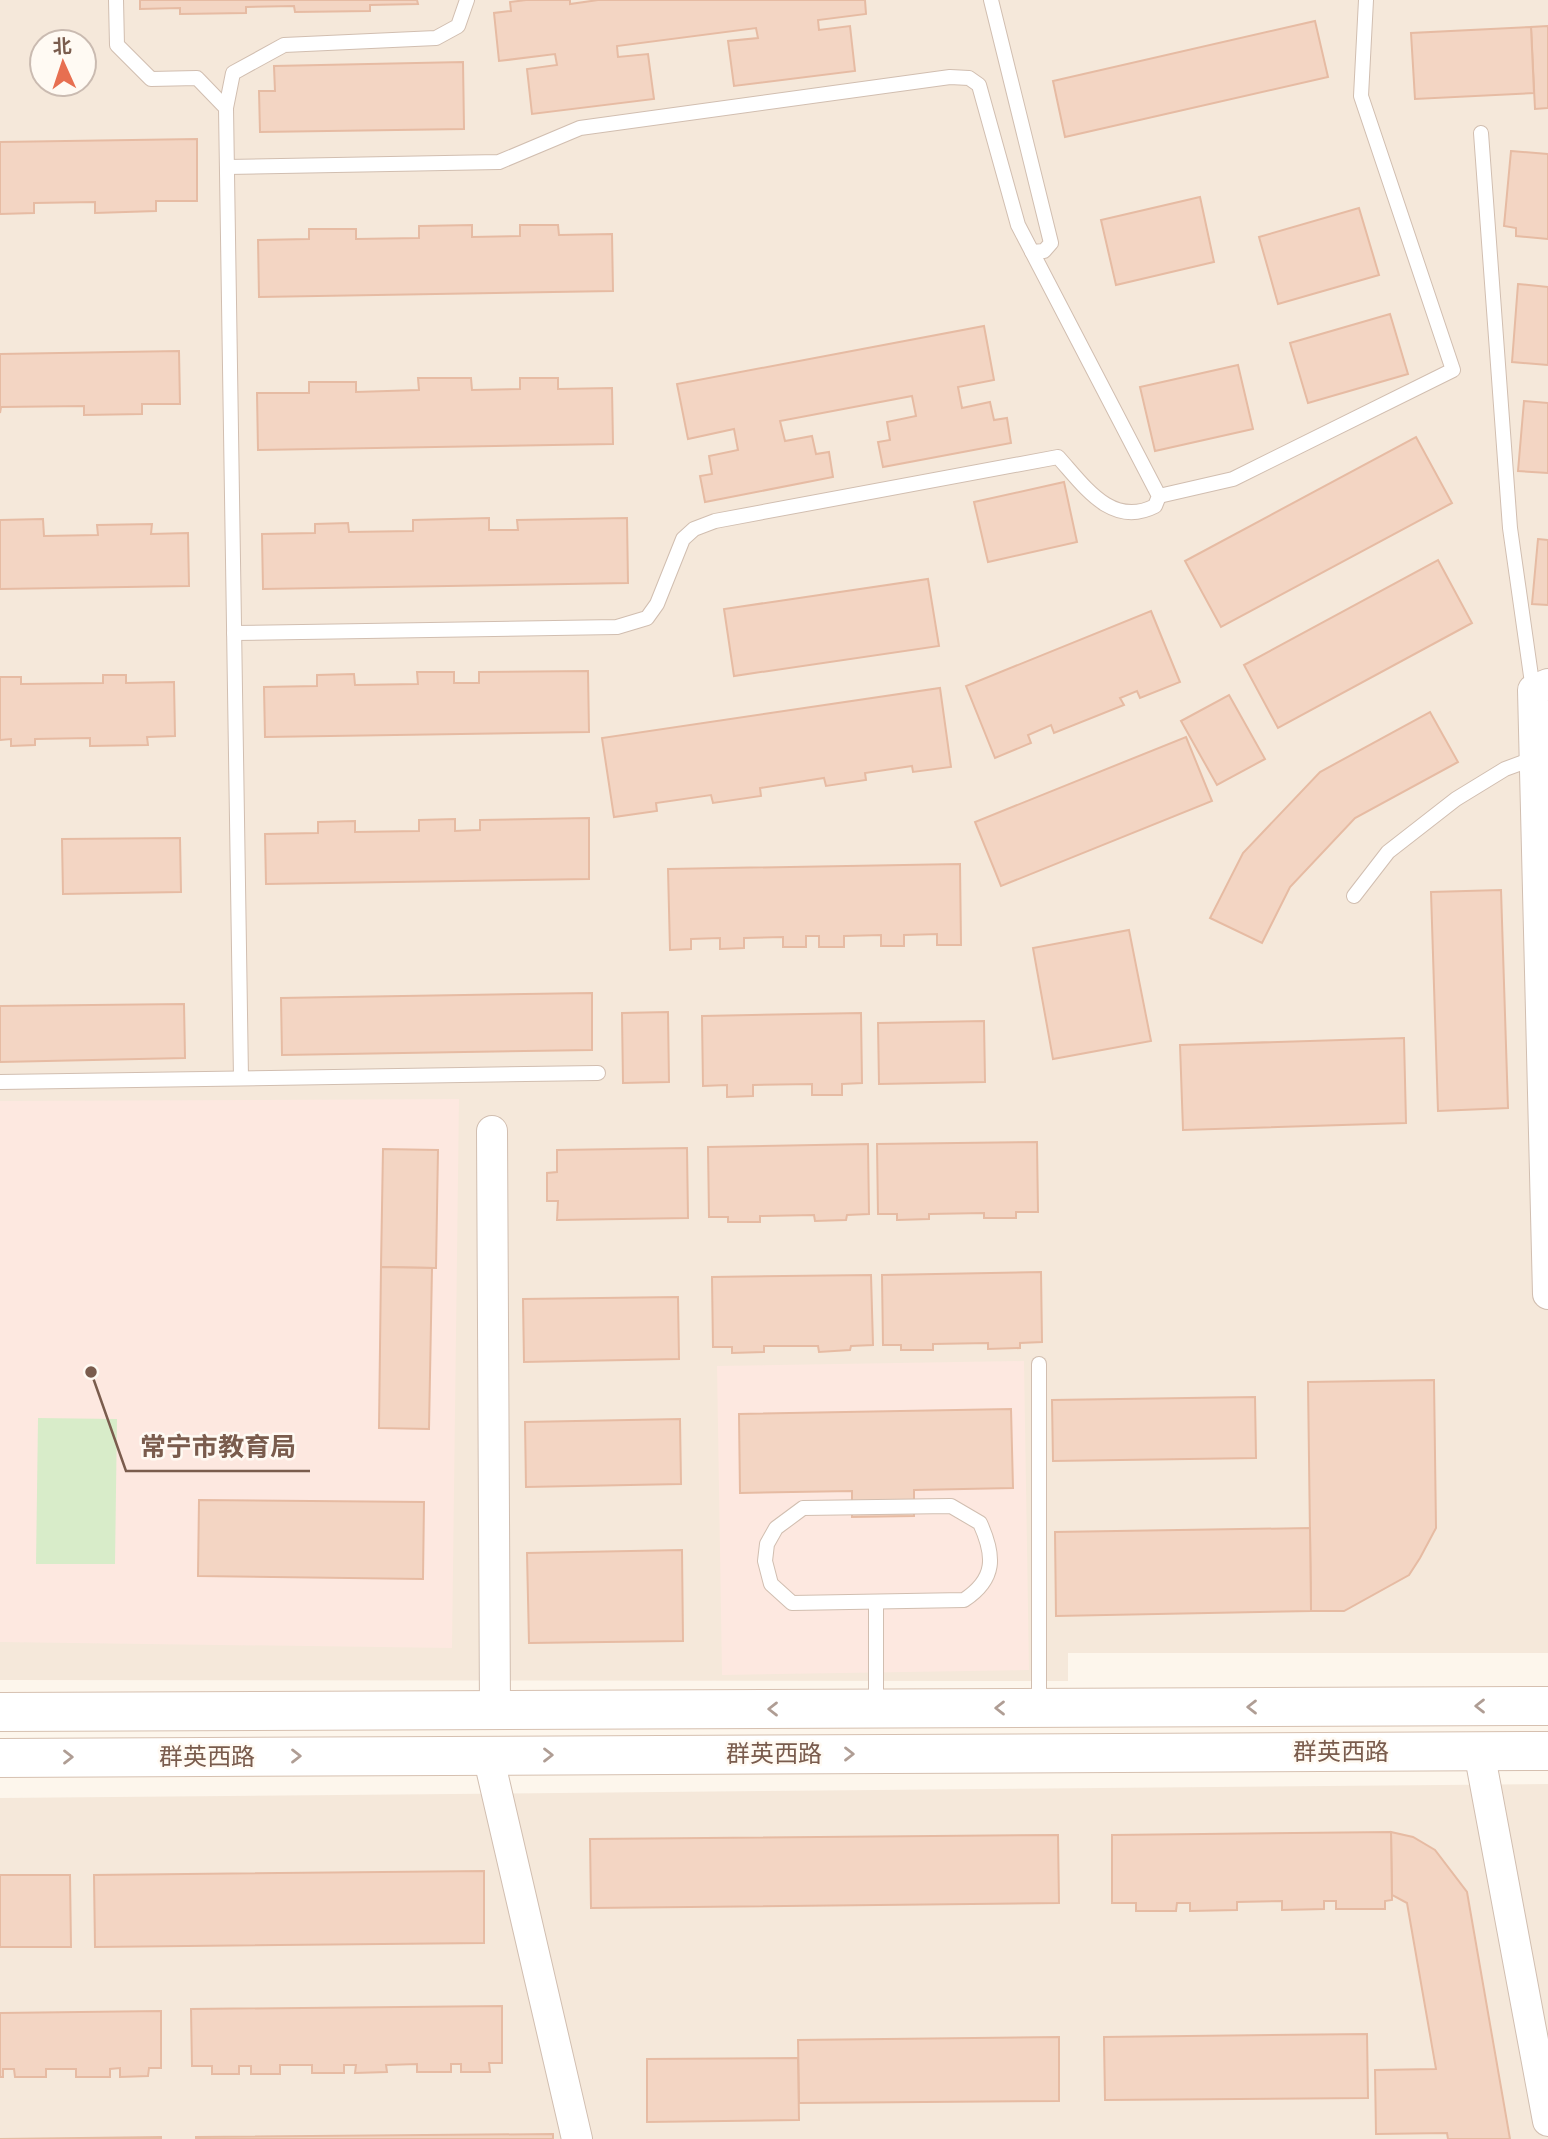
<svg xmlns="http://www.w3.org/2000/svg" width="1548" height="2139" font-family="Jost,'Noto Sans SC',sans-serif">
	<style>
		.residential { fill: #f5e8da; fill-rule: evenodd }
		.commercial { fill: #fde8e0 }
		.green { fill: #d8ecc9 }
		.building { fill: #f3d5c3; stroke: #e6bba3; stroke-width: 2 }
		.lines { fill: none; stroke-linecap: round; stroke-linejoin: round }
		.lane-casing { stroke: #d1beb0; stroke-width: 16 }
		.street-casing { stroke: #d1beb0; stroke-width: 32 }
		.secondary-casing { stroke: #d6c0b0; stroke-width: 40 }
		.lane { stroke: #fff; stroke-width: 14 }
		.street { stroke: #fff; stroke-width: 30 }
		.secondary { stroke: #fff; stroke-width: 38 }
		.oneway { stroke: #af9d94 }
		.labels { text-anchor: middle; stroke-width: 5; stroke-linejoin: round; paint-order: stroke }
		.street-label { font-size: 24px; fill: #7a5c4d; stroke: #fffaf3 }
		.leader { fill: none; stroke: #7a5c4d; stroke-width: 2.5 }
		.callout-dot { fill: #7a5c4d; stroke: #fffaf3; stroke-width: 2.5 }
		.callout-label { font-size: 26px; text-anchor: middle; font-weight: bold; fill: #7a5c4d; stroke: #fffaf3; stroke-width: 5; stroke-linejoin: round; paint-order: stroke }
	</style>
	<rect width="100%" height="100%" fill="#fdf6ec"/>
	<g class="residential">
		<path d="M0,0h1548v1653h-480v28l-1068,-1zM42,42h42v42h-42z"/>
		<path d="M1548,1784v355h-1548v-341z"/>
	</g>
	<g class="commercial">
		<path d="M459,1099l-7,549 -452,-6v-541z"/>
		<path d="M1024,1361l5,309 -307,5 -5,-309z"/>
	</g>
	<path class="green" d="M38,1418l79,1 -2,145h-79z"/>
	<g class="building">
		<path d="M140,0h277l1,4 -48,1v6l-75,1 -1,-6 -48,1v6l-66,1v-6l-40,1z"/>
		<path d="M526,0h44v4l28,-4h267l1,14 -48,6 1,10 31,-4 5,45 -121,15 -6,-45 30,-3 -2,-10 -139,18 1,11 30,-3 6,45 -122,15 -5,-45 30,-4 -2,-11 -56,7 -5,-48 17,-2 -1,-9z"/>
		<path d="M1315,21l13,56 -263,60 -12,-56z"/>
		<path d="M1548,26v82l-13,1 -4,-82z"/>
		<path d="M1531,27l3,66 -119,6 -4,-66z"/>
		<path d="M463,62l1,67 -204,3 -1,-41h16l-1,-25z"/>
		<path d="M197,139v62h-41v10l-61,2v-11l-61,1v10l-34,1v-72z"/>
		<path d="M1511,151l37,3v85l-32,-3v-8l-12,-2z"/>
		<path d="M1200,197l14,65 -98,23 -15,-65z"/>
		<path d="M1359,208l20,67 -101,29 -19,-67z"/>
		<path d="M472,225v12l48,-1v-11h38l1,10 53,-1 1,57 -354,6 -1,-57 51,-1v-10h47v10l63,-1v-12z"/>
		<path d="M1518,284l30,3v78l-36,-3z"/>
		<path d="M1390,314l18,60 -100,29 -18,-60z"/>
		<path d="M984,326l10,54 -36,7 4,21 28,-6 4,18 13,-2 4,25 -128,24 -5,-25 12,-2 -3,-18 29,-6 -4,-20 -132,25 5,20 27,-5 4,18 13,-2 4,25 -128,25 -5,-26 12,-2 -3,-18 29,-6 -4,-21 -46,10 -11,-55z"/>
		<path d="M179,351l1,53h-38v10l-58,1v-9l-83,1 -1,6v-59z"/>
		<path d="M1238,365l15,64 -98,22 -15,-64z"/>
		<path d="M418,378h53l1,12 48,-1v-11h38v11l54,-1 1,56 -355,6 -1,-57h52v-11h47v10l63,-2z"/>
		<path d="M1524,401l24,2v70l-30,-2z"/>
		<path d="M1416,437l36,66 -231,124 -36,-66z"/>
		<path d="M1064,482l13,60 -89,20 -14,-60z"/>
		<path d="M489,518v12h29l-1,-10 110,-2 1,65 -365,6 -1,-55 53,-1v-9l33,-1 1,9 64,-1v-11z"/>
		<path d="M43,519l1,17 54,-1 -1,-10 55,-1 -1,10 37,-1 1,53 -189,3v-69z"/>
		<path d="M1538,539l10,1v65l-16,-1z"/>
		<path d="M1438,560l34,63 -194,105 -34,-63z"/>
		<path d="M928,579l11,67 -205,30 -10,-67z"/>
		<path d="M1151,611l29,71 -40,16 -3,-7 -17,7 4,7 -70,28 -3,-8 -23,10 3,8 -36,15 -29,-72z"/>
		<path d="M588,671l1,61 -324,5 -1,-50 53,-1v-11l37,-1 1,11 63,-1 -1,-12h37v11h25v-11z"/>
		<path d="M103,675h23v8l48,-1 1,54 -28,1 1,8 -58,1v-8l-55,1v6l-24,1v-7l-11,1v-63h21v7l82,-1z"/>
		<path d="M940,688l11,79 -38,5 -1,-6 -47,7 1,7 -40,6 -2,-8 -64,10 1,8 -48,7 -2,-8 -55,8 1,8 -43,6 -12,-79z"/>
		<path d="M1229,695l36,64 -48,26 -36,-64z"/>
		<path d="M1430,712l28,50 -103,56 -65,69 -28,56 -52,-25 33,-65 77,-81z"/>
		<path d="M1186,737l26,64 -211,85 -26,-64z"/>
		<path d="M589,818v61l-323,5 -1,-50 53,-1v-11l37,-1v11l64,-1v-11l36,-1v12l25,-1v-10z"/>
		<path d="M180,838l1,54 -118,2 -1,-55z"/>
		<path d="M960,864l1,81h-24v-11l-33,1v11h-23v-11l-37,1v11h-25v-11h-13v11h-23v-10l-39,1v10l-24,1v-11l-29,1v10l-21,1 -2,-81z"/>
		<path d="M1501,890l7,218 -70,3 -7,-219z"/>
		<path d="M1129,930l22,111 -98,18 -20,-111z"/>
		<path d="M592,993v57l-310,5 -1,-57z"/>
		<path d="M184,1004l1,54 -185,4v-56z"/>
		<path d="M668,1012l1,70 -46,1 -1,-70z"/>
		<path d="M861,1013l1,70 -20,1v11h-30v-11l-59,1v11l-26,1v-12l-24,1 -1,-70z"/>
		<path d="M984,1021l1,61 -106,2 -1,-61z"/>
		<path d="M1404,1038l2,85 -223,7 -3,-85z"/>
		<path d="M1037,1142l1,70h-22v6h-32v-5l-55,1v5l-32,1v-6h-19l-1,-70z"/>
		<path d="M868,1144l1,70 -22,1 -1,5 -31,1 -1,-6 -54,1v6h-32v-5h-19l-1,-70z"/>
		<path d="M687,1148l1,70 -131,2 1,-19h-11v-28l10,-1v-22z"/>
		<path d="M383,1149l55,1 -2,118 -55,-1z"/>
		<path d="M381,1267l51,1 -3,161 -50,-1z"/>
		<path d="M1041,1272l1,70 -22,1v5l-32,1v-6l-55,1v6h-32v-5h-18l-1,-70z"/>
		<path d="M871,1275l2,70 -22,1 -1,4 -31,2 -1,-6h-54v6l-32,1v-6h-19l-1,-70z"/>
		<path d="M678,1297l1,62 -155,3 -1,-63z"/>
		<path d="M1434,1380l2,148 -16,30 -11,17 -65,36h-33l-3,-229z"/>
		<path d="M1255,1397l1,61 -203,3 -1,-61z"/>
		<path d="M1011,1409l2,79 -99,2v26l-62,1v-26l-112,2 -1,-79z"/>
		<path d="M680,1419l1,65 -155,3 -1,-65z"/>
		<path d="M199,1500l225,2 -1,77 -225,-3z"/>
		<path d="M1310,1528l1,83 -255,5 -1,-84z"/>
		<path d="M682,1550l1,91 -154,2 -2,-90z"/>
		<path d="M1391,1832l22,5 22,13 32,42 43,247h-62l-1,-6 -71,1 -1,-64 61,-1 -29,-166 -15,-8z"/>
		<path d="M1391,1832l1,68 -7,1v8h-49v-8h-12v8l-42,1v-9l-45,1v8l-47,1v-8h-13l-1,8h-40v-8h-24v-68z"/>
		<path d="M1058,1835l1,68 -468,5 -1,-69z"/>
		<path d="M484,1871v72l-389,4 -1,-72z"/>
		<path d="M0,1875h70l1,72h-71z"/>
		<path d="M502,2006v57h-13l1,9h-29v-8h-10v8h-34v-8l-31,1 1,7 -32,1 1,-8h-12v8h-32v-8h-32v9h-29v-8h-12v8h-27v-8h-20l-1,-57z"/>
		<path d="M161,2011v57h-12l-1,8 -28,1v-9l-10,1v8h-34v-8h-30v8h-31l-1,-8h-11v8h-3v-64z"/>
		<path d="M1367,2034l1,64 -263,2 -1,-63z"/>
		<path d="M1059,2037v64l-260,2 -1,-63z"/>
		<path d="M798,2058l1,62 -152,2v-63z"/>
		<path d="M553,2134v5h-357v-2z"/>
		<path d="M161,2137v2h-161z"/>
	</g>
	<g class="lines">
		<defs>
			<g id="lane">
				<path d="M116,0l1,45 34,34 46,-1 29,30 15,970"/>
				<path d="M991,0l60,243 -7,8 -12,1"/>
				<path d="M226,108l7,-35 51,-28 152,-7 22,-12 9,-26"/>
				<path d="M1481,133l29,395 23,162"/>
				<path d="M227,167l272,-5 81,-34 370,-51 19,1 10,7 39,140 141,271 -4,10c-43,22 -70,-19 -97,-49l-343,64 -21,8 -11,10 -26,65 -10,14 -30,9 -383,6"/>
				<path d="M1159,496l74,-17 220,-109 -92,-274 5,-96"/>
				<path d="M1354,896l34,-44 68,-53 49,-30 30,-11"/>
				<path d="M0,1082l598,-9"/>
				<path d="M951,1506l29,17c15,33 16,56 -16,77l-172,3 -21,-19 -6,-23 2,-17 9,-16 27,-20z"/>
				<path d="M876,1602v106"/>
				<path d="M1039,1706v-342"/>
			</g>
			<g id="street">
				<path d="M1548,684l-15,6 15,604"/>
				<path d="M492,1131l3,579"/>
				<path d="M1479,1751l69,370"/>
				<path d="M488,1755l89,384"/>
			</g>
			<g id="secondary">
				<path d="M0,1712l1548,-6"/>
				<path d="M0,1758l1548,-7"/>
			</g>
		</defs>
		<use href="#lane" class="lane-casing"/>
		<use href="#street" class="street-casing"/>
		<use href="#secondary" class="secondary-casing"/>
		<use href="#lane" class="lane"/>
		<use href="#street" class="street"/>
		<use href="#secondary" class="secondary"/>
	</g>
	<defs><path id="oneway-chevron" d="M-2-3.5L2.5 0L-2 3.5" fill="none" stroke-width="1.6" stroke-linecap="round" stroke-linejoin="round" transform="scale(1.75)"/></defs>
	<g class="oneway">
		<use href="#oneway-chevron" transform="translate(1480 1706) rotate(180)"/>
		<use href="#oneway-chevron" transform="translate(1252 1707) rotate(180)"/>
		<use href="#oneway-chevron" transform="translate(1000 1708) rotate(180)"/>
		<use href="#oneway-chevron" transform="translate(773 1709) rotate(180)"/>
		<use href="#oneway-chevron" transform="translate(849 1754)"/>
		<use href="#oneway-chevron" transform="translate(548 1755)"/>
		<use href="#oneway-chevron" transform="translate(296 1756)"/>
		<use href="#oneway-chevron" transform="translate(68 1757)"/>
	</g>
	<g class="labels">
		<g class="street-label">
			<text x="1341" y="1760">群英西路</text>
			<text x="774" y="1762">群英西路</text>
			<text x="207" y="1765">群英西路</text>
		</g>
	</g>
	<path class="leader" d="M91 1372L126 1471H310"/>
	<circle class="callout-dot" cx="91" cy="1372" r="7"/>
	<g class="callout-label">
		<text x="218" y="1456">常宁市教育局</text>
	</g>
	<g transform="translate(63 63) rotate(357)"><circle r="33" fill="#fffaf3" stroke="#cabbb1" stroke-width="2"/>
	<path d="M0-5L12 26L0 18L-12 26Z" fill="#e76f51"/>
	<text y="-10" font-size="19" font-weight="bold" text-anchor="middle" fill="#7a5c4d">北</text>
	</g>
</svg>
